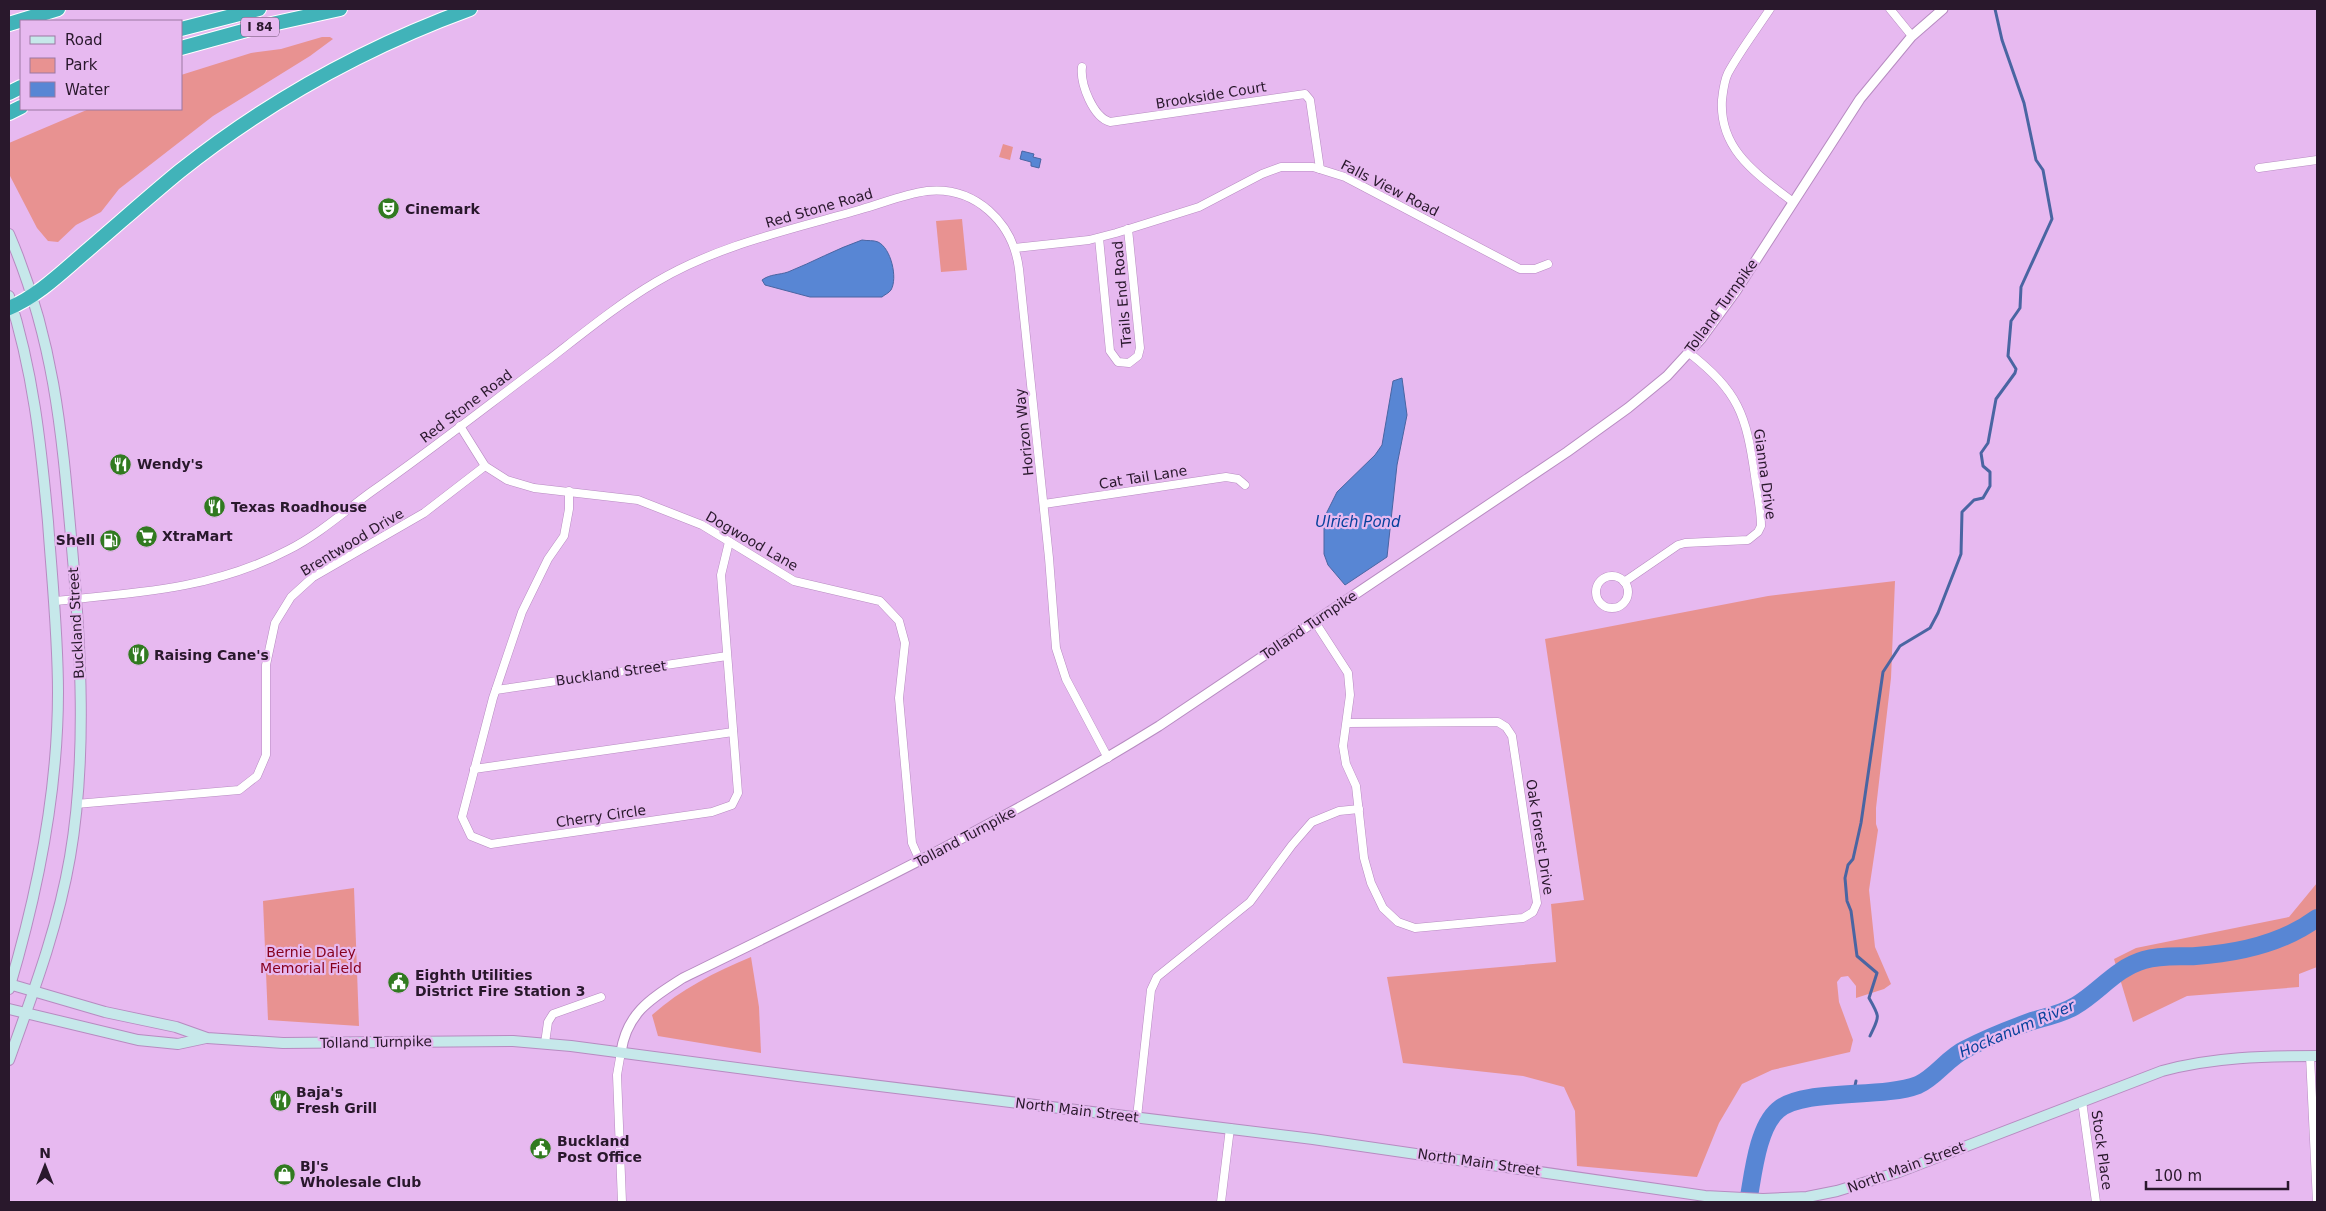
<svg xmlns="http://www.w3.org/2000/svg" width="2326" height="1211" font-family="'DejaVu Sans',sans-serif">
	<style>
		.green { fill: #e89291 }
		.water { fill: #5886d4; stroke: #4a65a2 }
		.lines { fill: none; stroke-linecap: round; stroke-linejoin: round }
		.stream { stroke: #4a65a2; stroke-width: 3 }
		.river { stroke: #5886d4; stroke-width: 18 }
		.minor-casing { stroke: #b78bc1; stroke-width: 9 }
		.tertiary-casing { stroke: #b78bc1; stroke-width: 11 }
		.secondary-casing { stroke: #b78bc1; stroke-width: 12 }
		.motorway-casing { stroke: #fff; stroke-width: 16 }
		.minor { stroke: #fff; stroke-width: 8 }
		.tertiary { stroke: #fff; stroke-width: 9 }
		.secondary { stroke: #c6e8ea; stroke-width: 10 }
		.motorway { stroke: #41b3b9; stroke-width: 14 }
		.labels { text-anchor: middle; stroke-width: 4.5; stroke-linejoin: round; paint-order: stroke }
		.shield { fill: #e7b9f0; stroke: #624867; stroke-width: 1 }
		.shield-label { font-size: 12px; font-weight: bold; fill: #29182c }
		.street-label { font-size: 14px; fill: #29182c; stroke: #e7b9f0 }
		.poi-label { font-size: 14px; font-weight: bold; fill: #29182c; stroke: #e7b9f0; text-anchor: start }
		.park-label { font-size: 14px; fill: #86001d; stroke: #e7b9f0 }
		.water-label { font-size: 15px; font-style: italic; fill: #07419c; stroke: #e7b9f0 }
	</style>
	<rect width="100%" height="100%" fill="#e7b9f0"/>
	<g class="green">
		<path d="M322,37h8l3,2 -23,17 -97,60 -94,73 -18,23 -25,13 -18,17 -10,-1 -11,-13 -28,-54v-31l80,-34h92v-34l70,-22 30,-4z"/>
		<path d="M1003,144l10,3 -3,13 -11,-3z"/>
		<path d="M962,219l5,51 -26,2 -5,-51z"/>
		<path d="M1895,581l-4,97 -15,130v16l2,6 -9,60 6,57 16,37 -7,5 -28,9v-12l-8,-10 -7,1 -4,5 2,20 14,38 -3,12 -78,18 -30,14 -23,39 -22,54 -120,-11 -2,-55 -11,-24 -41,-11 -120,-13 -16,-86 169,-15 -5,-58 33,-4 -39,-261 223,-43z"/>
		<path d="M2317,883v84l-18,7v13l-112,9 -54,26 -19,-63 22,-11 153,-31z"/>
		<path d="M354,888l5,138 -91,-6 -5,-119z"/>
		<path d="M751,957l8,50 2,46 -103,-17 -6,-21c29,-26 63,-43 99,-58z"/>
	</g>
	<g class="water">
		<path d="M1022,151l12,3 -1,3 8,2 -2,9 -8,-2v-4l-11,-3z"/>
		<path d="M862,240c5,1 12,0 16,2 13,6 20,36 13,48 -2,3 -7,5 -9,7h-72l-45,-12 -3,-5c8,-6 17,-5 26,-8 25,-10 48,-23 74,-32z"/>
		<path d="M1402,378l5,37 -10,50 -10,92 -42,28 -17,-20 -4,-11v-36l13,-26 38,-37 7,-10 11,-64z"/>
	</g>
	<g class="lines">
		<g class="stream">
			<path d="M1870,1036c9,-20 11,-17 -1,-38l8,-25 -20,-17 -6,-45 -4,-10 -2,-23 3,-13 5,-6 8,-36 22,-151 17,-26 30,-18 8,-15 23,-59 1,-42 12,-12 9,-2 7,-12v-14l-7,-6 -2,-13 7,-10 8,-44 19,-26 1,-4 -8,-13 3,-35 9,-13 1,-21 31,-68 -9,-49 -7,-10 -12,-57 -22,-63 -7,-31"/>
			<path d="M1853,1095l3,-14"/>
		</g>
		<path class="river" d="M1748,1202c5,-26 9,-74 30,-92 25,-22 104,-11 140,-25 18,-8 29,-27 48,-36 21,-11 44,-20 66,-28 14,-4 30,-7 43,-15 24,-14 41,-38 69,-46 17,-5 34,-3 52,-4 43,-3 86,-12 121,-38"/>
		<defs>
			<g id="minor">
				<path d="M1770,9c-14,21 -30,42 -42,64 -4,8 -5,18 -6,27 -3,50 35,74 71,102"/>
				<path d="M1890,9l22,27"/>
				<path d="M1082,67c-2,17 11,50 28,55l195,-28 5,6 10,69"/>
				<path d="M2259,168l58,-8"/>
				<path d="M1099,238l11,113 8,11 11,1 9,-7 2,-8 -12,-119"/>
				<path d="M1015,248l74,-8 27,-7 83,-26 63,-33 19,-7h32l32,10 175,92h15l13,-5"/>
				<path d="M460,426l25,40 22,14 27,8 104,12 64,25 92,56 86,20 19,20 6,22 -6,55 13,145 8,18"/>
				<path d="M569,491v18l-5,27 -16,23 -26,53 -29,86 -31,119 9,19 20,8 221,-32 20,-7 6,-12 -17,-218 8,-33"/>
				<path d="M1044,504l182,-27 12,2 7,6"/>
				<circle cx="1612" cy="592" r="16"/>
				<path d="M1624,582l54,-37 7,-2 63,-3 10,-8 3,-6c0,-17 -4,-34 -6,-50 -9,-62 -16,-84 -67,-124"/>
				<path d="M54,601c83,-8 160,-12 234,-51 30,-15 57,-39 83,-58 60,-42 117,-87 176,-131 35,-27 70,-56 109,-79 64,-38 135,-52 206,-73 21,-6 43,-15 65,-18 48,-5 86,31 92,78l30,289 7,90 10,31 42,79"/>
				<path d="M1315,622l33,51 2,22 -7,51 3,18 10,22 8,72 7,25 12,25 15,14 17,6 108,-10 10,-6 4,-9 -25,-167 -6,-9 -8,-5 -151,1"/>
				<path d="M496,690l231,-34"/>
				<path d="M474,769l259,-37"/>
				<path d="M76,804l163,-14 18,-14 9,-21v-90l9,-42 16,-26 22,-20 111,-64 61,-47"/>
				<path d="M545,1043l3,-21 5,-8 48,-17"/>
				<path d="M621,1052l-4,23 5,127"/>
				<path d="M2310,1056l7,146"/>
				<path d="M2082,1101l14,101"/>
				<path d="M1137,1117l14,-127 6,-13 93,-75 42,-57 20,-23 27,-11 20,-2"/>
				<path d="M1221,1202l9,-74"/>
			</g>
			<path id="tertiary" d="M621,1052c6,-40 31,-54 62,-74 162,-79 323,-157 476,-252l408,-274 61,-44 39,-32 34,-37 35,-48 124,-192 52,-63 31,-27"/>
			<g id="secondary">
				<path d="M9,234c46,107 53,200 63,314 9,99 15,211 -2,309 -12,70 -37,136 -61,203"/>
				<path d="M9,296c24,74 32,149 39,226 4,57 10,113 10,170 0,101 -20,200 -49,297"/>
				<path d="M9,984l96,28 71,15 31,11 76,5 230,-2 58,5 227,30 515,63 392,57 58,3 44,-2 30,-6 62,-19 263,-101c51,-14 103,-15 155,-15"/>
				<path d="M9,1009l129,31 40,4 28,-6"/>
			</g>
			<g id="motorway">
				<path d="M9,24l49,-15"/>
				<path d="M181,29l78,-20"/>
				<path d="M181,48l73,-20 86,-19"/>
				<path d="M9,93l12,-6"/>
				<path d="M9,113l12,-6"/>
				<path d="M9,308c27,-11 51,-34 73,-53 33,-28 65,-57 98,-84 87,-69 186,-124 290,-162"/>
			</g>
		</defs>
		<use href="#minor" class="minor-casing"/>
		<use href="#tertiary" class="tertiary-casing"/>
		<use href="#secondary" class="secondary-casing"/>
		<use href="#motorway" class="motorway-casing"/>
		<use href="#minor" class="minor"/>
		<use href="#tertiary" class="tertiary"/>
		<use href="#secondary" class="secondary"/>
		<use href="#motorway" class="motorway"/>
	</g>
	<defs>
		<symbol id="theatre-disc" viewBox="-11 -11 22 22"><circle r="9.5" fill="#317a20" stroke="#e7b9f0"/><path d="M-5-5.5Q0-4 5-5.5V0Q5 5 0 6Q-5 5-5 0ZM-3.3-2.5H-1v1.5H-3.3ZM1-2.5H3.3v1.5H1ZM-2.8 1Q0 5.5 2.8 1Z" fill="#fff"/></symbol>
		<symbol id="restaurant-disc" viewBox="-11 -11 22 22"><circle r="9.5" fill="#317a20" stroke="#e7b9f0"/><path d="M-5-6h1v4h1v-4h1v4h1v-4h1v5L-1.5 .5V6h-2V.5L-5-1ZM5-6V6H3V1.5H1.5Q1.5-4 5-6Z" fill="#fff"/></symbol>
		<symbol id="supermarket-disc" viewBox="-11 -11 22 22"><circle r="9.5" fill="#317a20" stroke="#e7b9f0"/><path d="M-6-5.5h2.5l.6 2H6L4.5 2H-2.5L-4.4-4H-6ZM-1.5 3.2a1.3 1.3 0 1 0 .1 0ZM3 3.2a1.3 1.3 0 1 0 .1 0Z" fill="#fff"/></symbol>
		<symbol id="fuel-disc" viewBox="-11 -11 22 22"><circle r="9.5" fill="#317a20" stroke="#e7b9f0"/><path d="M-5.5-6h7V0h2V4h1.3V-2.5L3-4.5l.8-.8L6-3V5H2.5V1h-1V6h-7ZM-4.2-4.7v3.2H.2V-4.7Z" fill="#fff"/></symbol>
		<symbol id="civic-disc" viewBox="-11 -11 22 22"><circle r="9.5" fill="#317a20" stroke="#e7b9f0"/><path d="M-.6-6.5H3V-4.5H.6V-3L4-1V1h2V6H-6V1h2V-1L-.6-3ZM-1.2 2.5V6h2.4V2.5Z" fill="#fff"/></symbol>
		<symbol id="shop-disc" viewBox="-11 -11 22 22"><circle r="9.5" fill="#317a20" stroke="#e7b9f0"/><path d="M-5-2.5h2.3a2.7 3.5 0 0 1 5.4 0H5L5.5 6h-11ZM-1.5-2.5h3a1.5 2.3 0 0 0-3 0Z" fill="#fff"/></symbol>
	</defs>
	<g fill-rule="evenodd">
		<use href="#theatre-disc" x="376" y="196" width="25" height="25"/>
		<use href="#restaurant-disc" x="108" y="452" width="25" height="25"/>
		<use href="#restaurant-disc" x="202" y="494" width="25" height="25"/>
		<use href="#supermarket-disc" x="134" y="524" width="25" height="25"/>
		<use href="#fuel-disc" x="98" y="528" width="25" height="25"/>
		<use href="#restaurant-disc" x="126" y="642" width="25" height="25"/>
		<use href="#civic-disc" x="386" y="970" width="25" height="25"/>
		<use href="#restaurant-disc" x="268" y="1088" width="25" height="25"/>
		<use href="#civic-disc" x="528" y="1136" width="25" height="25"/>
		<use href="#shop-disc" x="272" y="1162" width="25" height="25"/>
	</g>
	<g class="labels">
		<rect class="shield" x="241" y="17.5" width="38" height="19" rx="4"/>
		<g class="shield-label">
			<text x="260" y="31">I 84</text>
		</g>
		<g class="street-label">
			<text transform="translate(1211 95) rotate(-9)" y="5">Brookside Court</text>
			<text transform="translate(1390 188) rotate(27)" y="5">Falls View Road</text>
			<text transform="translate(819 208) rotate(-16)" y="5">Red Stone Road</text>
			<text transform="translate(1122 294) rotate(-95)" y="5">Trails End Road</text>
			<text transform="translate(1721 306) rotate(-54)" y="5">Tolland Turnpike</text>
			<text transform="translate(466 406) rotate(-37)" y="5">Red Stone Road</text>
			<text transform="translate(1024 432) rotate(-96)" y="5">Horizon Way</text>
			<text transform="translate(1765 474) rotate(82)" y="5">Gianna Drive</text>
			<text transform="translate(1143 477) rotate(-9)" y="5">Cat Tail Lane</text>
			<text transform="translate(752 541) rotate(30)" y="5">Dogwood Lane</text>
			<text transform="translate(352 542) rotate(-31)" y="5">Brentwood Drive</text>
			<text transform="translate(76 623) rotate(-93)" y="5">Buckland Street</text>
			<text transform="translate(1309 625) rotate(-34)" y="5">Tolland Turnpike</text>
			<text transform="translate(611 673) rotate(-8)" y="5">Buckland Street</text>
			<text transform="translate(601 816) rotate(-8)" y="5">Cherry Circle</text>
			<text transform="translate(965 837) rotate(-28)" y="5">Tolland Turnpike</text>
			<text transform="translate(1540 837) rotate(81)" y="5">Oak Forest Drive</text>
			<text transform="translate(376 1042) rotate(-1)" y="5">Tolland Turnpike</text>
			<text transform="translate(1077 1110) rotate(7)" y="5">North Main Street</text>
			<text transform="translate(2102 1150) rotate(82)" y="5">Stock Place</text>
			<text transform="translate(1479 1162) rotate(8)" y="5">North Main Street</text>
			<text transform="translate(1906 1167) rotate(-20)" y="5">North Main Street</text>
		</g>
		<g class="poi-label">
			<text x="405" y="214">Cinemark</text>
			<text x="137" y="469">Wendy's</text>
			<text x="231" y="512">Texas Roadhouse</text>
			<text x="162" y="541">XtraMart</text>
			<text x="95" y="545" text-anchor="end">Shell</text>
			<text x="154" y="660">Raising Cane's</text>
			<text x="415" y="980">Eighth Utilities<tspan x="415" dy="16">District Fire Station 3</tspan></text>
			<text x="296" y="1097">Baja's<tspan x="296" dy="16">Fresh Grill</tspan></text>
			<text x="557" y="1146">Buckland<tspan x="557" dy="16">Post Office</tspan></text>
			<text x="300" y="1171">BJ's<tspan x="300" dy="16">Wholesale Club</tspan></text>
		</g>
		<g class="park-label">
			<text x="311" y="957">Bernie Daley<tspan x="311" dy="16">Memorial Field</tspan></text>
		</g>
		<g class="water-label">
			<text x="1358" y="527">Ulrich Pond</text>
			<text transform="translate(2017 1029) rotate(-23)" y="5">Hockanum River</text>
		</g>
	</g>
	<rect width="2326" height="1211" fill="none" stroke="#29182c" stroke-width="20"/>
	<rect x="20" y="20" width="162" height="90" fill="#e7b9f0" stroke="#9b79a2"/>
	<rect x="30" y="36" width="25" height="8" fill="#c6e8ea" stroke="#9b79a2"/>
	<text x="65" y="45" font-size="15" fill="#29182c">Road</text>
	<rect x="30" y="58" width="25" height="15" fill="#e89291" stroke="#9b79a2"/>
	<text x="65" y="70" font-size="15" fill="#29182c">Park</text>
	<rect x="30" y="82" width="25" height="15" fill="#5886d4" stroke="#9b79a2"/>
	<text x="65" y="95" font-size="15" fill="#29182c">Water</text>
	<g transform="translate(45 1166)" stroke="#e7b9f0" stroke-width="4" paint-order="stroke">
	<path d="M0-4L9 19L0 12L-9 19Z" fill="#29182c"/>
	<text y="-8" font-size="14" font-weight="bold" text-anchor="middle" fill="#29182c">N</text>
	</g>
	<path d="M2146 1181v8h142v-8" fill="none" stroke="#29182c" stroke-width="2.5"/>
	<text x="2154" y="1181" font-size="15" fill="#29182c" stroke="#e7b9f0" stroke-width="4" paint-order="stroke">100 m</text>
</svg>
